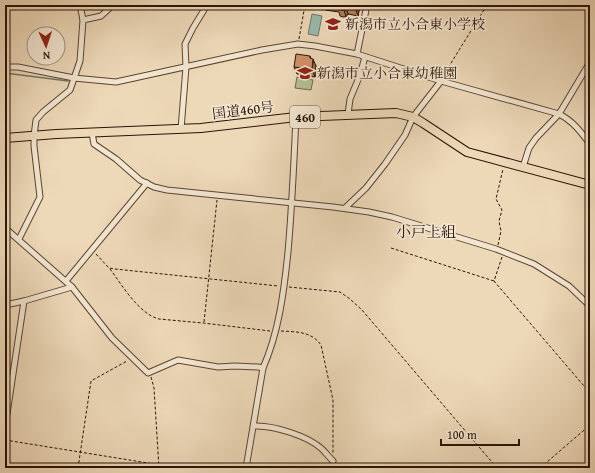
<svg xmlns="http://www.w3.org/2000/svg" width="595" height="473" font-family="'Gentium Book Plus','Noto Serif JP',serif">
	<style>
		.pitch { fill: #b3c093; stroke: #6e6a4d }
		.water { fill: #99baac; stroke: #6d786a }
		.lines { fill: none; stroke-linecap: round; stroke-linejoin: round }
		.stream { stroke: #6d786a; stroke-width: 1.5 }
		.minor-casing { stroke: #5b4533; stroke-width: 7 }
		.highway-casing { stroke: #2a1407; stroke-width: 10 }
		.path { stroke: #2a1407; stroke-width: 1; stroke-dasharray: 3 2; stroke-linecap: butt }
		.minor { stroke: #f3e6d1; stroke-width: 5 }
		.highway { stroke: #edd8b8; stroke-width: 8 }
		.wall { fill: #b37c59; stroke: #2a1407 }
		.shaded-wall { fill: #926548; stroke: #2a1407 }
		.building { fill: #d09067; stroke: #2a1407 }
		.labels { text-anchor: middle; stroke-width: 3.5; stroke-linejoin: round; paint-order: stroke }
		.shield { fill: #f3e6d1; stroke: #665344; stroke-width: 1 }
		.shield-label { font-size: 13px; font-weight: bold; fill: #2a1407 }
		.poi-label { font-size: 14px; fill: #2a1407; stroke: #f3e6d1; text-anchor: start }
		.street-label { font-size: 14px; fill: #2a1407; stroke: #f3e6d1 }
		.neighbourhood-label { font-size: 15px; fill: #2a1407; stroke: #f3e6d1 }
	</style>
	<rect width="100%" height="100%" fill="#edd8b8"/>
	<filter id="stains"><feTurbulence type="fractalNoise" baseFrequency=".005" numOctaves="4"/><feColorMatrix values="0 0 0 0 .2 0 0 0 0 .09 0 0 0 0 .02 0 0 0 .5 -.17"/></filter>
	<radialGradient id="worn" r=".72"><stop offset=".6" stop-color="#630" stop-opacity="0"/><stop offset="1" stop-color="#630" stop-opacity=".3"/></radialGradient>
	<path class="pitch" d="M297,77l16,3 -2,10 -16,-2z"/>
	<path class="water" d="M312,14l10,2 -4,20 -10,-2z"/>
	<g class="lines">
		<path class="stream" d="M5,73l63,8"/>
		<defs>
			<g id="minor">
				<path d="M83,20l18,-4 12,-11"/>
				<path d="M357,54l10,-49"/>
				<path d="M5,67h13l56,11 42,4 146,-32 36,-6 17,2 42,8 84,27 118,33c14,7 22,18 31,30"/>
				<path d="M348,114l2,-15 10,-24 5,-18"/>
				<path d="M181,129l5,-62 -1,-23 8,-16 14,-23"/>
				<path d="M92,133l2,11 22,15 24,21 14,7 13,3 166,17 36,5 23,5 104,32 38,15 35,22 21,20"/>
				<path d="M523,167l6,-19 7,-10 23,-24 31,-52"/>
				<path d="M345,208l21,-20 19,-24 20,-29 8,-18 28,-36"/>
				<path d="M5,228l67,59 40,51 36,35 30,-13 40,7 17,-1 23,1 5,1"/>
				<path d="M19,239l21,-42 -6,-51v-10l2,-16 7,-8 27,-22 10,-29 3,-41 -3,-15"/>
				<path d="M66,281l81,-98"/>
				<path d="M5,305l19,-4 48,-14"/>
				<path d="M254,426c19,-1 54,10 68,23 4,4 7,8 11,12"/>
				<path d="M5,427l19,-126"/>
				<path d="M246,468l17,-100c16,-36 21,-77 25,-116 4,-45 6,-90 8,-135"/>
			</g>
			<path id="highway" d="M5,138l51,-4 145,-6 95,-11 100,-4 17,4 10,6 44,29 123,33"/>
		</defs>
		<use href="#minor" class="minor-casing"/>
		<use href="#highway" class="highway-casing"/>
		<g class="path">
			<path d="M299,39l6,-34"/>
			<path d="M443,76l44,-71"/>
			<path d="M498,245l3,-14 -2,-10 3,-11 -6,-11 7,-30"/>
			<path d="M391,248l103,33"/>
			<path d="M96,254l13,14 6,1 163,17"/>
			<path d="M502,257l-8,24 96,112"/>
			<path d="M110,269c12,16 29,45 49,50l44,4 67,8"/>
			<path d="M289,287l51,5 10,7 12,11 135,158"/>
			<path d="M204,322l13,-122"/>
			<path d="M281,331c15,1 30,0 40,14l12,55v53"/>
			<path d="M151,377l3,11 5,80"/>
			<path d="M5,440l174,28"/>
			<path d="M336,465l3,3"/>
			<path d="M78,468l13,-87 36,-20"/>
			<path d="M540,468l50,-43"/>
		</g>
		<use href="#minor" class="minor"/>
		<use href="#highway" class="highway"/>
	</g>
	<g class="wall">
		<path d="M307,5h53l-2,11 -10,-2 -2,3h-3l-3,-1 -1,-4 -14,-2 -1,-4 -1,4 -15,-3z"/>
		<path d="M311,58l5,8 -1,11 -18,-3 -3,-7z"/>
	</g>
	<g class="shaded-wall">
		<path d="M322,5h1l1,1 -1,4z"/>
		<path d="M356,5h4l-2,11 -3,-8z"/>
		<path d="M346,7l2,7 -2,3 -2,-7z"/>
		<path d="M310,56l3,7v-4l3,7 -1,11 -3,-8z"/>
	</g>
	<g class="building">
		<path d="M336,5h20l-1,3 -9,-1 -2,3h-4l-2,-2 -1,-3z"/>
		<path d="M296,54l14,2v2l3,1 -1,10 -18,-2z"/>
	</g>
	<defs>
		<symbol id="school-bare" viewBox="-9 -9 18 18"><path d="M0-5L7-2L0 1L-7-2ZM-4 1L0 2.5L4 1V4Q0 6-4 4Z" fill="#8f2418" stroke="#f3e6d1" stroke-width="2.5" paint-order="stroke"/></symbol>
	</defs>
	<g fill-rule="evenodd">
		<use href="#school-bare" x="322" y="13" width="22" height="22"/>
		<use href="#school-bare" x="294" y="62" width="22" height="22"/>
	</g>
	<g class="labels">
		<rect class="shield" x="290" y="106" width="30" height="22" rx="3"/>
		<g class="shield-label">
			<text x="305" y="122">460</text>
		</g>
		<g class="poi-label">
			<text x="345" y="29">新潟市立小合東小学校</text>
			<text x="317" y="78">新潟市立小合東幼稚園</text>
		</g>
		<g class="street-label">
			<text transform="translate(243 110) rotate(-7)" y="5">国道460号</text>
		</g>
		<g class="neighbourhood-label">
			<text x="426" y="237">小戸上組</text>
		</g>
	</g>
	<rect width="595" height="473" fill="none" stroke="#edd8b8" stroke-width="20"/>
	<rect x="6" y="6" width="583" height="461" fill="none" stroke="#2a1407" stroke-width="2"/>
	<rect x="10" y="10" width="575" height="453" fill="none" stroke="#2a1407"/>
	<g transform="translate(46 46) rotate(177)"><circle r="19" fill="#f3e6d1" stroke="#a39280"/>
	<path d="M0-3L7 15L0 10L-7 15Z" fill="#8f2418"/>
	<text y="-6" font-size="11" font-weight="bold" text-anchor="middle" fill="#2a1407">N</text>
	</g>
	<path d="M441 439v6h78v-6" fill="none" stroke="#2a1407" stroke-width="2"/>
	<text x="447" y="439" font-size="12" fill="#2a1407" stroke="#f3e6d1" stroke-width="3" paint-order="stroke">100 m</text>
	<rect width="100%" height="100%" filter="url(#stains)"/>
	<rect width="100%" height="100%" fill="url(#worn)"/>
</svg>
